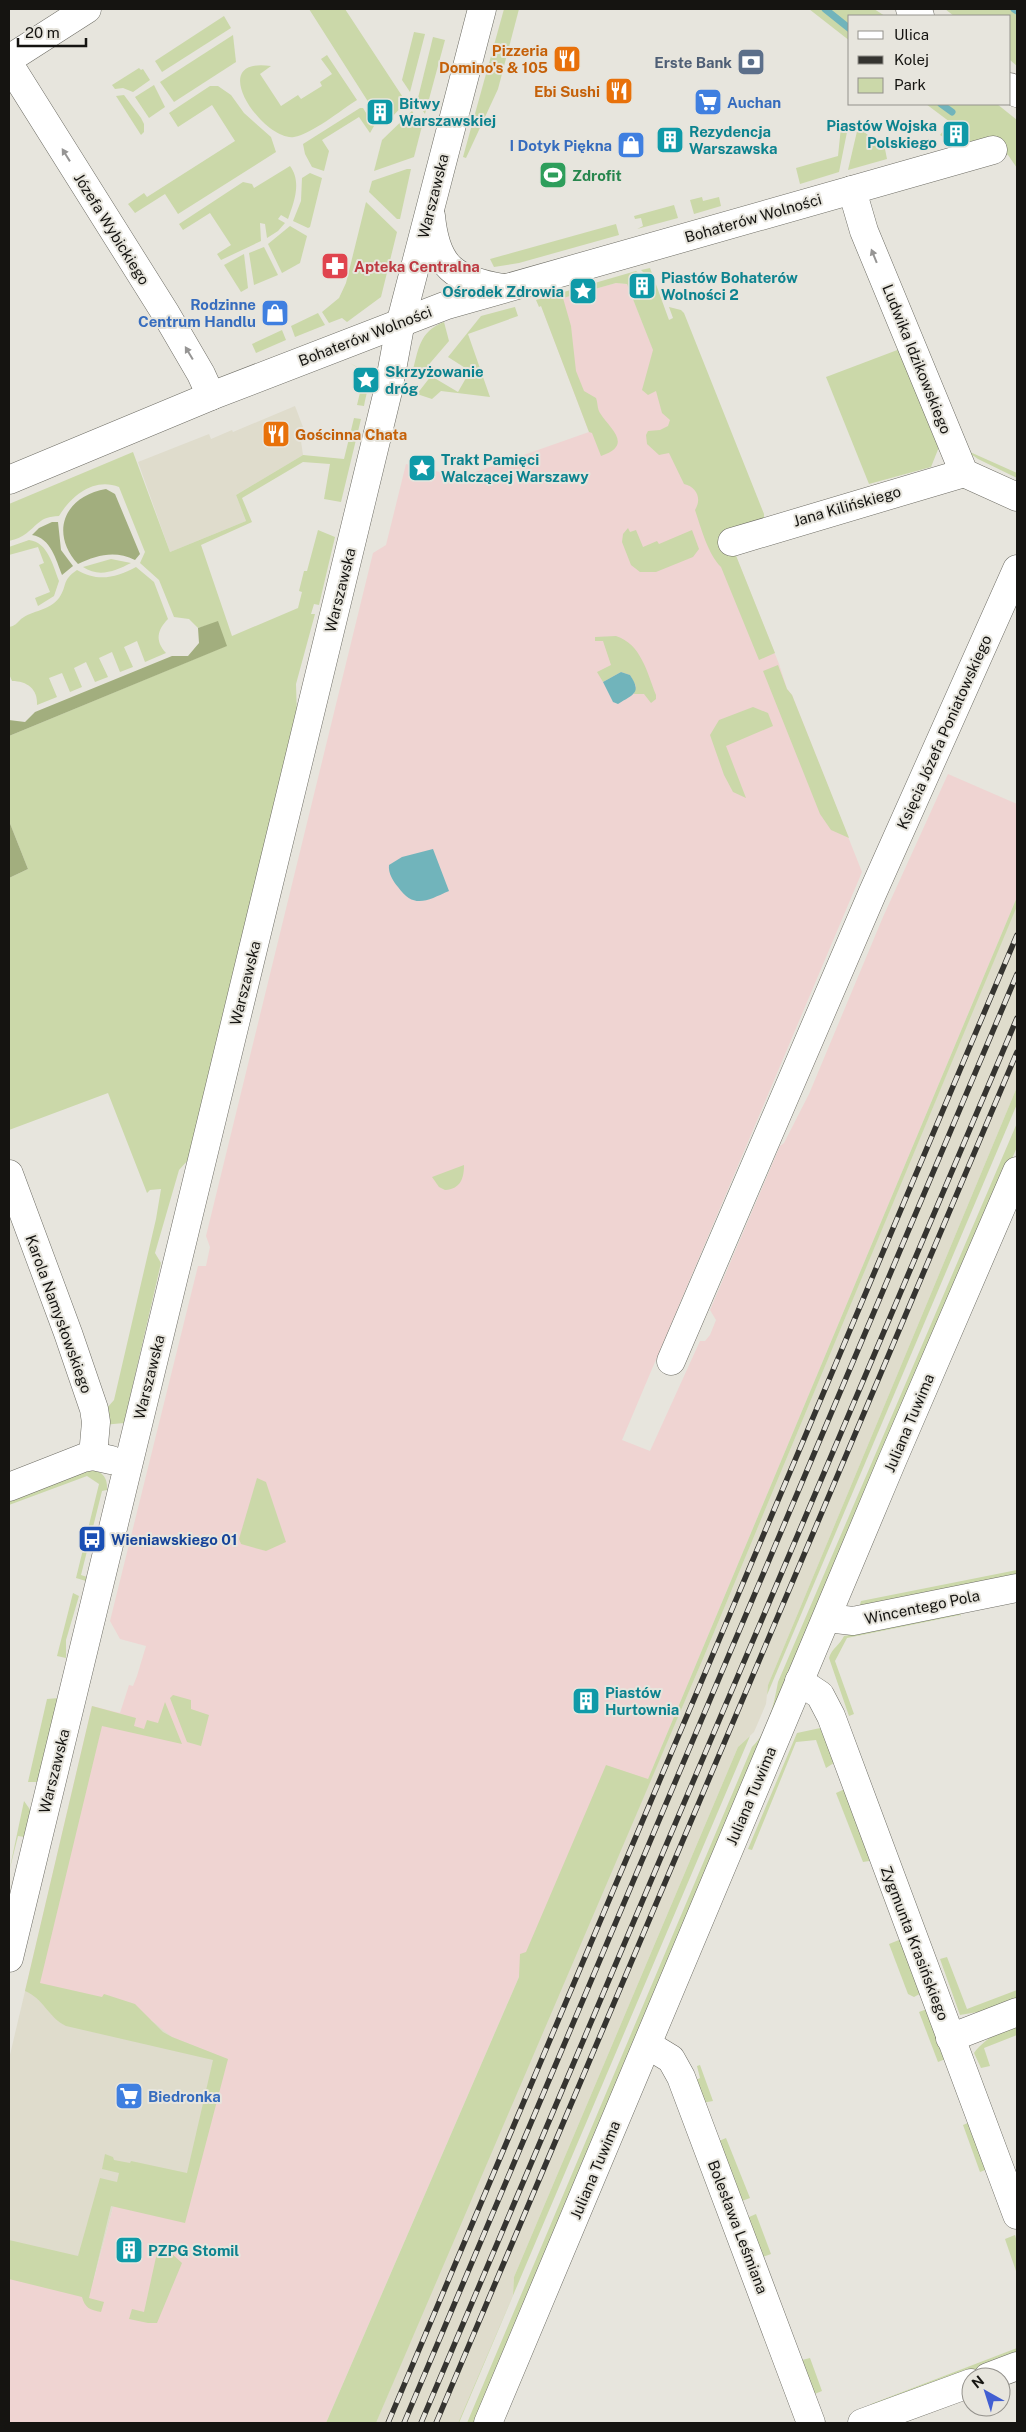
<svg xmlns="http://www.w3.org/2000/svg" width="1026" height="2432" viewBox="0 0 1026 2432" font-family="'Public Sans',sans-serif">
<rect width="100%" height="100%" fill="#e7e5dd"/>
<g fill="#dfdccc">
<path d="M295,406L303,427L296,430L301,441L303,455L236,495L246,521L170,552L138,462L209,434L211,439L232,430L233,432Z"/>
<path d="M1017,905V1087L768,1685L766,1704L754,1732L738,1747L514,2277L513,2295L458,2423H376L454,2236L705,1654Z"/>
<path d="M26,1987L141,2016L228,2059L187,2210L115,2200L93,2282L9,2262V2059Z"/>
</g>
<path fill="#efd4d2" d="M616,283L627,284L779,664L787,689L792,695L862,872L622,1440L650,1451L700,1341H705L710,1335L716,1320L710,1310L780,1146L784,1143L809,1094L883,917L948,774L1017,804V897L648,1779L519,1977L326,2423H9V2262L93,2282L115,2200L187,2210L227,2059L172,2037L151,2020L26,1987L92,1706L120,1713L129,1685L133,1686L137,1676L146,1646L120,1639L110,1621L198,1266H206L210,1247L206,1236L373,553L386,545L406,464L461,477L589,432L542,308L544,303Z"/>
<g fill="#cbd8a9">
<path d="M309,9H345L406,102L392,117H388L381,106L374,111Z"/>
<path d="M504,9H519L498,89L466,158L463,157Z"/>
<path d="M809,9H874L885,16H850V41Z"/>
<path d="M945,9H1017V66L1010,60V16H954Z"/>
<path d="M224,16L231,28L162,72L155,61Z"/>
<path d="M414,32L425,34L410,92L402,80Z"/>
<path d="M233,35L236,62L174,102L160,82Z"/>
<path d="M433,37L445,40L425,114L419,105L418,98Z"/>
<path d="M327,55L357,100C341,110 312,134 294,137C264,142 203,56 271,66L260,74L281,106L298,95L301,99L322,86L320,82L332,74L321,59Z"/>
<path d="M139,68L141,70L143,69L150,80L133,92L123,88L115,89L112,85Z"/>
<path d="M154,85L165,107L149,118L135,97Z"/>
<path d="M210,86H218L231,95L244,113L271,137L276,152L178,214L165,194L135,213L128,204L144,193L147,197L235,141L212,105L178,127L169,113Z"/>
<path d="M124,95L141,118L144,124V132L141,135L116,96Z"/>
<path d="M926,104H997L1017,120V168L1008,155L988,141L960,146L968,137L951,123L944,132L958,144L957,145L940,135L950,122Z"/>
<path d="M360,108H363L374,126L370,133L359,117L322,140L329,151L324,171L312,167L305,154L303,144Z"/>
<path d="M412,111L422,126L414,157L374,171L382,140Z"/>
<path d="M844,124L848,127L839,172L800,184L796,168L838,156L841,127Z"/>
<path d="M858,127L885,149L887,159L848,170Z"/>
<path d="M290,166C302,182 294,202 288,219L281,215L278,219L285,223L278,231L267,238L265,224L260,223L261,241L221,260L217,254L231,245L210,213L183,230L179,224L243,182L252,184L254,188Z"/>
<path d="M407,169H411L400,219H397L369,192L372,181Z"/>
<path d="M310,173L322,178L310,227L308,228L293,221L301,201L302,178Z"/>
<path d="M702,197L703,201L719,197L721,206L694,214L690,200Z"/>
<path d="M366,202L397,232L381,297L347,322L342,318L329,323L322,312L339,298L346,283Z"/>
<path d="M674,205L678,218L637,229L643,226L641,218L635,219L634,216Z"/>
<path d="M616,224L619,235L519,263L494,267L490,259Z"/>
<path d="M290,226L307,236L300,263L282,273L268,244Z"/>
<path d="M264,247L278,275L254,285L249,253Z"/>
<path d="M244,254L248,288L241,292L224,265Z"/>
<path d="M650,268L669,320L673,318L669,307L681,310L684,313L764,514V518L727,533L775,653L759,660L721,567C708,554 701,528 695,510C702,499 697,487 684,484L669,453L659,455L647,444L646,435L648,431L660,430L668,426L670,420L662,413L656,391L648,395L642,390L653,350L627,284L616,283L563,298L571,326L576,371L584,391L596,398C598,403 597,408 600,413C610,429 634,445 601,456L592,433L589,432L541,306L539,307L536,300L636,271L646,278L631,284L635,294L653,287L648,277L641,270Z"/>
<path d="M515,307L518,316L468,334L490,397L441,391L432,399L417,394L431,376L458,392L470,371L448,357L481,316Z"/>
<path d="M318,313L325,325L295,337L291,326Z"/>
<path d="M444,322L449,341L419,376L412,374C418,351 419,331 444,322Z"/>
<path d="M282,330L286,340L256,353L252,344Z"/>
<path d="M900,349L939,447L931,467L869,484L826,377Z"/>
<path d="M350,363C374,375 369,382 364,406L357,405L365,372Z"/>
<path d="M354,418L361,419L341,502L324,499L330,464L303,462L242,498L252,522L201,545L232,636L298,608L302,592L299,591L304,571H307L318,530L335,537L319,605L314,604L311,614H315L296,684L297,717L189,1159L179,1170L155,1253L161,1263L124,1423L103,1425L106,1409L114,1400L156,1219L161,1189L150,1190L147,1193L108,1093L9,1130V878L28,869L9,821V736L226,646L218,622L198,628L189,619L174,617L159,580L140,563L145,552L119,487C94,477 71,496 59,516C38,517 39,525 24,535C20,538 13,540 9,541V504L133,452L170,552L246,521L236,495L303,455L344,459Z"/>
<path d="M954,418L970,452L1017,473V478L978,459L968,452Z"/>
<path d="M628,528L630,532L636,530L643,547L657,541L659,544L692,530L699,549L693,557L656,572H640L631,565L622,542L623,534Z"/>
<path d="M29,540C48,542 53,566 59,581L54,596L38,606L35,598L50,592L39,565L44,563L38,547L9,555V547Z"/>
<path d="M111,559L131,563C115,571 99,578 83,567Z"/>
<path d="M136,567L154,582L168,619C157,630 155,641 166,653L145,662L137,641L124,647L133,667L120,672L112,652L99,658L108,677L95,682L86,662L74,668L82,687L70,692L62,673L49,678L57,697L37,705C38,689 27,681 12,681L9,674V627C15,626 17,623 21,619C33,610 49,611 59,598C68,585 61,581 77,570C97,582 116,578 136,567Z"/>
<path d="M616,636C641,644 647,672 656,695V699L651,703L644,694H634L636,686L630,675L621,672L603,682L597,672L611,665L603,641H595V637Z"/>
<path d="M778,665L787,689L792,695L849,838L831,830L820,814L763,671Z"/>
<path d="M753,707L768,713L773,726L726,746L746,798L733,792L724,775L710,735L719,720Z"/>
<path d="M1017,897V906L705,1654L376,2423H326L519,1977L520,1954L526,1952L606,1765L648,1779Z"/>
<path d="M1017,1087V1104L767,1695L768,1685Z"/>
<path d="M1017,1123V1147L832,1579L478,2423H467L752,1747C769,1731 774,1703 778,1682Z"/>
<path d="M464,1165C464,1179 460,1189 445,1190L439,1187L432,1177Z"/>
<path d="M85,1468C100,1471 108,1474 107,1490L102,1491L81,1575L87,1577L86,1581L76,1578L99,1484L87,1476L9,1505V1498Z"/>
<path d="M257,1478L266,1482L286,1542L266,1551L241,1544L239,1539Z"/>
<path d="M1017,1570V1579L859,1608L861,1601Z"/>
<path d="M73,1593L79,1596L66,1640V1658L57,1656Z"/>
<path d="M960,1612L961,1617L960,1615L847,1638L835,1661L854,1714L849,1716L829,1658C832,1648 840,1645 844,1636Z"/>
<path d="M173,1695L191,1700V1709L209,1715L201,1746L187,1742L170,1698Z"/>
<path d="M59,1698L38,1782H28L47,1699Z"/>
<path d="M165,1702L182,1744L102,1726L40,1983L102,1997L104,1994L135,2004L163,2032L172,2037L228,2059L185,2223L111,2206L89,2298L104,2302L101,2312C90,2310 85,2308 82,2297L9,2279V2240L78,2256L100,2178L117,2182L119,2173L102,2169L105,2154L113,2157L114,2160L130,2163L131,2161L187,2173L213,2060L66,2026C49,2018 43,1998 25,1991L92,1706L136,1718L134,1726L144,1729L147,1720L158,1723Z"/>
<path d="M825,1727L837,1761L826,1768L816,1740L796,1742L752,1850L748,1849L797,1733Z"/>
<path d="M750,1736L459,2423H458L513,2295L514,2277L738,1747Z"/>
<path d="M847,1788L872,1855L869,1861L863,1862L836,1793Z"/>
<path d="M24,1801L31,1811L25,1837L18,1836L9,1872Z"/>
<path d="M899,1940L904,1941L923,1992L914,1997L908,1994L889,1944Z"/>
<path d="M947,1957L967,2009L1017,1990V2001L995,2009L960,2015L940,1959Z"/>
<path d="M927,2009L948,2058L938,2062L919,2012Z"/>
<path d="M1017,2023V2035L984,2048L990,2066L981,2068L974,2053C985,2038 1001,2031 1017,2023Z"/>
<path d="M700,2065L713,2101L702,2103L694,2081L700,2078L697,2066Z"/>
<path d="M973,2121L988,2169L980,2172L963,2125Z"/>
<path d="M726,2138L750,2198L742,2201L719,2141Z"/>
<path d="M756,2214L771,2254L760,2258L746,2221L749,2217Z"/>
<path d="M1015,2235L1017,2242V2274L1005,2239Z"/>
<path d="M158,2248L171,2253L182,2263L157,2323H148L129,2319L132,2309L144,2312Z"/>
<path d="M1017,2348V2355L870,2409L871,2404Z"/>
<path d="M810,2358L822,2391L812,2395L802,2360Z"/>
</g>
<g fill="#a2ae7e">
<path d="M106,489L115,494L140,554L135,560C115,550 97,555 78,564C49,532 65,496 106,489Z"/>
<path d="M52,522H58L61,550L73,566L62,575C56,560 51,538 32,535L39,528Z"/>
<path d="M218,621L227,646L9,736V720L25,722L35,712L172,656H188L199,643L198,628Z"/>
<path d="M9,821L28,869L9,878Z"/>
</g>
<g fill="#71b4bb">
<path d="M621,672L630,675C642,693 634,694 618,704L613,702L603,682Z"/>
<path d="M433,849L449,891C428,900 414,910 398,887C393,881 388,873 389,865L402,857Z"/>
</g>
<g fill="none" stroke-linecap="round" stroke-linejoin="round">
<g stroke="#71b4bb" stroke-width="7">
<path d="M825,9L850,29"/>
<path d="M1014,9L1017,11"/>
<path d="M941,104L952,112"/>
</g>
<defs>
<g id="minor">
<path d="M910,9L920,16"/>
<path d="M9,59L87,9"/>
<path d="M9,64L166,314L201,374L211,396"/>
<path d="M1010,87L1017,93"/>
<path d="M852,190L864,231L964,473L1017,497"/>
<path d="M431,216C436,267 454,280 503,288"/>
<path d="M9,480L211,396L447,305L993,150"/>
<path d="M732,542L964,473"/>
<path d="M9,1174L68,1333L94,1409L96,1422L93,1456"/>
<path d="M671,1361L872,894L1017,569"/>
<path d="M9,1487L83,1458L93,1456L111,1460"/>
<path d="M827,1618L853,1621L1017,1588"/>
<path d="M799,1681L820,1695L831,1716L1017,2215"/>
<path d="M9,1958L388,391L401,321L482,9"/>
<path d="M950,2038L1017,2012"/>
<path d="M648,2045L671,2059L681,2077L811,2423"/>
<path d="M988,2377L1017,2366"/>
<path d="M488,2423L892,1461L1017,1171"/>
<path d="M862,2423L971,2383"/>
</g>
</defs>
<use href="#minor" stroke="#6d6c64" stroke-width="29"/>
<use href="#minor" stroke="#fff" stroke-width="28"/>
<defs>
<g id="rail">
<path d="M388,2423L1017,935"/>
<path d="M404,2423L1017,974"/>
<path d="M421,2423L1017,1018"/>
<path d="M436,2423L1017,1052"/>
</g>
</defs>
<use href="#rail" stroke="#353430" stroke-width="5.5"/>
<use href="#rail" stroke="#e7e5dd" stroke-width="4" stroke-dasharray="11" stroke-linecap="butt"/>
</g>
<defs><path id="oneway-solid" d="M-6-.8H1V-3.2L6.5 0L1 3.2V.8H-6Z" transform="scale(1.25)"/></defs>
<g fill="#969594">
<use href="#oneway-solid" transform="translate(66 155) rotate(-122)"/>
<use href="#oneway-solid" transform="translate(874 256) rotate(-112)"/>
<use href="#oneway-solid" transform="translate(189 353) rotate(-121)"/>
</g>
<defs>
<symbol id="restaurant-square" viewBox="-11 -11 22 22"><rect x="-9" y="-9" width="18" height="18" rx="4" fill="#e8710a" stroke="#e7e5dd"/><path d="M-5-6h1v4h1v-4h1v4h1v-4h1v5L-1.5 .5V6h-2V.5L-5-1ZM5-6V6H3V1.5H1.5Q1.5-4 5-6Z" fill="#fff"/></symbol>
<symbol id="bank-square" viewBox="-11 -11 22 22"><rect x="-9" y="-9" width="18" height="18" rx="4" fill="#5c6f8a" stroke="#e7e5dd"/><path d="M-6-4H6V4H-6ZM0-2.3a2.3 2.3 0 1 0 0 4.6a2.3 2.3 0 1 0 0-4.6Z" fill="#fff"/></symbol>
<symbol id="supermarket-square" viewBox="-11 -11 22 22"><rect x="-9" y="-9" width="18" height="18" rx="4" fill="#3f7fe0" stroke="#e7e5dd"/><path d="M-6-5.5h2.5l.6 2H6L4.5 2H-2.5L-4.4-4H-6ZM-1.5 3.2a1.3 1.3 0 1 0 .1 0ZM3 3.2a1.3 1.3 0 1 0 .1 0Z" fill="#fff"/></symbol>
<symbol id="building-square" viewBox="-11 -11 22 22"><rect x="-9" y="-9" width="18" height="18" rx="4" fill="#0f9aa8" stroke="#e7e5dd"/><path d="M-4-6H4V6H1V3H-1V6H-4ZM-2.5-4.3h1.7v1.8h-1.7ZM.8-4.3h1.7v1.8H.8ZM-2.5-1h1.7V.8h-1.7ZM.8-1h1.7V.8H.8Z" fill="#fff"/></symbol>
<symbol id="shop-square" viewBox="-11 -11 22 22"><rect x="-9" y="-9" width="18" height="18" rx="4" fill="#3f7fe0" stroke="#e7e5dd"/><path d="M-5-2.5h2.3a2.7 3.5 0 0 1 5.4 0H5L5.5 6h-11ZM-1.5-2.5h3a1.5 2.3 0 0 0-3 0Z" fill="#fff"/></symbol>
<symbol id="stadium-square" viewBox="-11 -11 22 22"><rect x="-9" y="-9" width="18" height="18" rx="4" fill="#2e9e5b" stroke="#e7e5dd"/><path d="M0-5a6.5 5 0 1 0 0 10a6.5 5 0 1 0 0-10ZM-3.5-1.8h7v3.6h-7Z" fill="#fff"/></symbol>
<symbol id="pharmacy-square" viewBox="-11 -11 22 22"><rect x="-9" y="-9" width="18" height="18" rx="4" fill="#e0444e" stroke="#e7e5dd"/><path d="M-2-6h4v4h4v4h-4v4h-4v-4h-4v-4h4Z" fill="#fff"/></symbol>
<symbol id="sight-square" viewBox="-11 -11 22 22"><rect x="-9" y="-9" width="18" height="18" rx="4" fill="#0f9aa8" stroke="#e7e5dd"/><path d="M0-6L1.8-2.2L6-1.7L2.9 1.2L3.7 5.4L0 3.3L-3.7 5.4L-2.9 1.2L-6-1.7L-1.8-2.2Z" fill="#fff"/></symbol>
<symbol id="bus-square" viewBox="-11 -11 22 22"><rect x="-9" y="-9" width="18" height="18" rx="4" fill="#1a4fb4" stroke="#e7e5dd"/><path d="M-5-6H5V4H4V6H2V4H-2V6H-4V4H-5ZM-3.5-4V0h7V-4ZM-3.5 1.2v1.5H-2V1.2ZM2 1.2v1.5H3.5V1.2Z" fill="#fff"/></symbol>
</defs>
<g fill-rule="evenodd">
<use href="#restaurant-square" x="551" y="43" width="32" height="32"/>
<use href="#bank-square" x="735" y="46" width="32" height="32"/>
<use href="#restaurant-square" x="603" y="75" width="32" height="32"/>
<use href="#supermarket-square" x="692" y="86" width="32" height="32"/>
<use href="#building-square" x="364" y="96" width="32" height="32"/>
<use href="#building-square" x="940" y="118" width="32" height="32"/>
<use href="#building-square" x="654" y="124" width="32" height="32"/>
<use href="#shop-square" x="615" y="129" width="32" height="32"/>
<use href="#stadium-square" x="537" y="159" width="32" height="32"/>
<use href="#pharmacy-square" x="319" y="250" width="32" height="32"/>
<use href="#building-square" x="626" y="270" width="32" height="32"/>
<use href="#sight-square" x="567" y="275" width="32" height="32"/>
<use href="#shop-square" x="259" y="297" width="32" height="32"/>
<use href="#sight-square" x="350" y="364" width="32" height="32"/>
<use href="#restaurant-square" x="260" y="418" width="32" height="32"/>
<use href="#sight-square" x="406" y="452" width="32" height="32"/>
<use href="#bus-square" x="76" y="1523" width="32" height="32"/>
<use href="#building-square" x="570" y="1685" width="32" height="32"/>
<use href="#supermarket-square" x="113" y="2080" width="32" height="32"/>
<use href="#building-square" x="113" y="2234" width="32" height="32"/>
</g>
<g text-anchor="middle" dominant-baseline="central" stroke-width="4" stroke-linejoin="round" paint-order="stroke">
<g font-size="15" font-weight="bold" fill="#c56008" stroke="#e7e5dd" text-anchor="end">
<text x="548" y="50">Pizzeria<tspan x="548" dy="17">Domino's &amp; 105</tspan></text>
<text x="600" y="91">Ebi Sushi</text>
<text x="295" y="434" text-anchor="start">Gościnna Chata</text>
</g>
<g font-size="15" font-weight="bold" fill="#4e5e75" stroke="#e7e5dd" text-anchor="end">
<text x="732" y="62">Erste Bank</text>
</g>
<g font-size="15" font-weight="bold" fill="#366cbe" stroke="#e7e5dd" text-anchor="start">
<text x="727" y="102">Auchan</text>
<text x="612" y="145" text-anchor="end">I Dotyk Piękna</text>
<text x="256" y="304" text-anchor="end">Rodzinne<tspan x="256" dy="17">Centrum Handlu</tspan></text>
<text x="148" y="2096">Biedronka</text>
</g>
<g font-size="15" font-weight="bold" fill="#0d838f" stroke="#e7e5dd" text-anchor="start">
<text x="399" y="103">Bitwy<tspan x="399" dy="17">Warszawskiej</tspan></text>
<text x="937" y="125" text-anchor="end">Piastów Wojska<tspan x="937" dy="17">Polskiego</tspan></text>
<text x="689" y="131">Rezydencja<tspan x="689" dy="17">Warszawska</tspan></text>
<text x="661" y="277">Piastów Bohaterów<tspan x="661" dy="17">Wolności 2</tspan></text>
<text x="564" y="291" text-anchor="end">Ośrodek Zdrowia</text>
<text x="385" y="371">Skrzyżowanie<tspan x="385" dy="17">dróg</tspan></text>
<text x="441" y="459">Trakt Pamięci<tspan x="441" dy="17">Walczącej Warszawy</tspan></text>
<text x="605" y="1692">Piastów<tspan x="605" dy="17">Hurtownia</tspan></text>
<text x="148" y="2250">PZPG Stomil</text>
</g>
<g font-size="15" font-weight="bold" fill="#27864d" stroke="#e7e5dd" text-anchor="start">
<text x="572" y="175">Zdrofit</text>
</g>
<g font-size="15" fill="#151411" stroke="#e7e5dd">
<text transform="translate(433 196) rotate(-76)">Warszawska</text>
<text transform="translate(753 218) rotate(-16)">Bohaterów Wolności</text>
<text transform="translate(112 229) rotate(58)">Józefa Wybickiego</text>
<text transform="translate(365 336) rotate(-21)">Bohaterów Wolności</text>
<text transform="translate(917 359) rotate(68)">Ludwika Idzikowskiego</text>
<text transform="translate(847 506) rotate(-16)">Jana Kilińskiego</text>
<text transform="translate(340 590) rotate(-76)">Warszawska</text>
<text transform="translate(944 732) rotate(-66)">Księcia Józefa Poniatowskiego</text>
<text transform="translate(245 983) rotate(-76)">Warszawska</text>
<text transform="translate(59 1314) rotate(70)">Karola Namysłowskiego</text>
<text transform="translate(149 1377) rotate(-76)">Warszawska</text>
<text transform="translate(909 1423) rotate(-67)">Juliana Tuwima</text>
<text transform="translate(922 1607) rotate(-12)">Wincentego Pola</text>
<text transform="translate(54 1771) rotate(-76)">Warszawska</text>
<text transform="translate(751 1796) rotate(-67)">Juliana Tuwima</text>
<text transform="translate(915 1943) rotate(69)">Zygmunta Krasińskiego</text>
<text transform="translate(595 2170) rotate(-67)">Juliana Tuwima</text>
<text transform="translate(738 2227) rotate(69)">Bolesława Leśmiana</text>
</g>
<g font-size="15" font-weight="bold" fill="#be3a42" stroke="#e7e5dd" text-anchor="start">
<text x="354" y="266">Apteka Centralna</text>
</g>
<g font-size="15" font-weight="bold" fill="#164399" stroke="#e7e5dd" text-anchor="start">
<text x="111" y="1539">Wieniawskiego 01</text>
</g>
</g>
<rect width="1026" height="2432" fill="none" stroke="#151411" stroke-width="20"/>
<rect x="848" y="15" width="162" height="90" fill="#e7e5dd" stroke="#93918b"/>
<rect x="858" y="31" width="25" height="8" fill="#ffffff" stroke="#93918b"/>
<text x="894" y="40" font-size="15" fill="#151411">Ulica</text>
<rect x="858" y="56" width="25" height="8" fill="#353430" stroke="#93918b"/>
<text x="894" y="65" font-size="15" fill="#151411">Kolej</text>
<rect x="858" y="78" width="25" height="15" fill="#cbd8a9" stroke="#93918b"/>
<text x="894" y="90" font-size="15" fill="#151411">Park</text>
<g transform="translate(986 2392) rotate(321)"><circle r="24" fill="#e7e5dd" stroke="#93918b"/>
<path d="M0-4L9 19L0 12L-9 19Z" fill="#425fd2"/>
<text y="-8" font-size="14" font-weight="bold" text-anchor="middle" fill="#151411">N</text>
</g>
<path d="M18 38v8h68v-8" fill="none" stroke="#151411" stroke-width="2.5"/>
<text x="25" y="38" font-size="15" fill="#151411" stroke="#e7e5dd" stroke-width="4" paint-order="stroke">20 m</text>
</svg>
